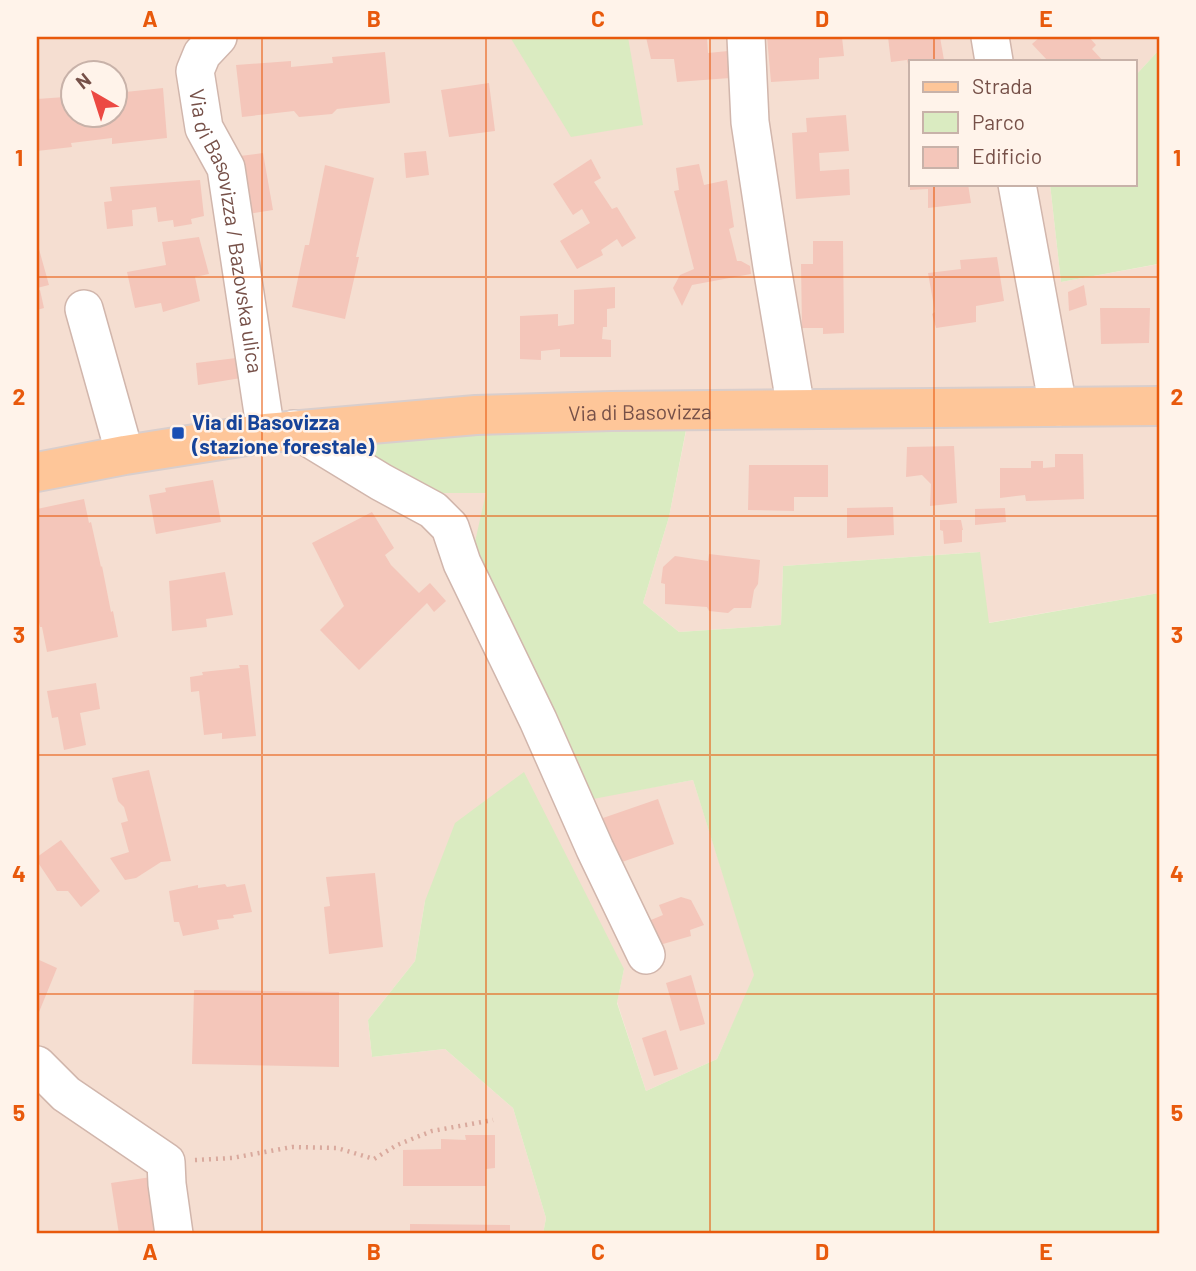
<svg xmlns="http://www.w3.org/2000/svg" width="1196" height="1271" viewBox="0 0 1196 1271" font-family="Barlow,sans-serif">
<rect width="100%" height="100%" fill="#fdeee3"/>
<path fill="#f5ded1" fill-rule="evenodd" d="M37,37H1159V50L1135,76V61H911V184H1050L1061,282L1159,264V593L988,623L979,552L783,566L781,625L679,632L643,603L669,517L686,431L433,493H487L593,798L693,780L755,975L717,1059L646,1091L617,1002L624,969L425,901L415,961L368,1020L372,1057L445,1049L513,1108L546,1218L543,1234H37ZM74,74H116V116H74Z"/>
<g fill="#daebc1">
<path d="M510,37H628L643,125L571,137Z"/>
<path d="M1159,50V274L1158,264L1061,282L1050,184H1135V76Z"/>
<path d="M686,430L669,517L643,603L679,632L781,625L783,566L980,552L989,623L1159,593V1234H543L546,1218L513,1108L445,1049L372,1057L368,1020L415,961L425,901L455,823L524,772L624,969L617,1003L646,1091L717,1059L754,975L693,780L593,799L472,555L486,493H433L344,442L438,436Z"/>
</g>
<g fill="#f4c6ba">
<path d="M646,37H707L708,53L728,51L730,78L677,82L674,59H651Z"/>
<path d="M767,37H842L844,56L819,58V79L771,82Z"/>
<path d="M888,37H940L944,60L911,61V64H908L907,60L891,62Z"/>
<path d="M1040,37H1089L1096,45L1092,49L1103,61H1048L1032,44Z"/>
<path d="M385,52L390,103L337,109L332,114L299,117L294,111L242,117L236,65L291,61V67L333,63L332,57Z"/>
<path d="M489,83L495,131L449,137L441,90Z"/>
<path d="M163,88L167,138L112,144V138L71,143L72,147L37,151V99L65,97L70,91H74V116H116V93Z"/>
<path d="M846,115L849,151L819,153L820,171L849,169L850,195L796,199L792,133L807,132L806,118Z"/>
<path d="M426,151L429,175L406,178L404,153Z"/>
<path d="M263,153L273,210L248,214L240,156Z"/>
<path d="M591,159L601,178L594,182L612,209L617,207L636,238L622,247L617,239L601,250L603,255L577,269L560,241L590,223L582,209L573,215L553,184Z"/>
<path d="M699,164L704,185L727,180L734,227L729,229L737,261H741L750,266L751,274L692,285L682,306L673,288L680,275L694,269L674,191L679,190L676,168Z"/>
<path d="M325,165L374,178L356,257H359L345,319L292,307L305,245H309Z"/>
<path d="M200,180L204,216L191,219L192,224L174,227L173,220L158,222L156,207L132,210L133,226L107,229L104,202L112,201L110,187Z"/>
<path d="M910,184H968L971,203L928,208V189L910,190Z"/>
<path d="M199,237L209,274L195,277L200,301L163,312L161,303L135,308L127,272L166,265L162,242Z"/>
<path d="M813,241H843L844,333L823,334V328H802L801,264H813Z"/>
<path d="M37,242L49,285L37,288Z"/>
<path d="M997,257L1004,301L976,306V322L936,328L932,314L935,312L928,273L961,269L960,260Z"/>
<path d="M1084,285L1087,305L1069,311L1068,292Z"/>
<path d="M615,287V308L607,309V327H603L602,339L611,340V357H560V349L541,351V360L520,359V316L558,314V326L574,324V290Z"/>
<path d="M40,290L44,308L37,310V291Z"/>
<path d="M1100,308H1150L1149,343L1101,344Z"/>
<path d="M244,357L241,378L198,385L196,363Z"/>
<path d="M954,446L957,503L930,506L931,484L922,475L906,477L907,447Z"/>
<path d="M1055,454H1083L1084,499L1026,501L1025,495L1000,498V468H1031V461H1043V468L1055,467Z"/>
<path d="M749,465H828V497H794V511L748,510Z"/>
<path d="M213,480L221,522L156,534L149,495L166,492L165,488Z"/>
<path d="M84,499L89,523L91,522L101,567L102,566L111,612L113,611L118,637L47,652L42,627H40L37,612V509Z"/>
<path d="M893,507L894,535L847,538V508Z"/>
<path d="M1005,508L1006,522L975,525V509Z"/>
<path d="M372,512L394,548L385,555L391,565L419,593L430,583L446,601L434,612L427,603L359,670L320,630L344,606L312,543Z"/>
<path d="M940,520H961L963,530H962V542L944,544L943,531L940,530Z"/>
<path d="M709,554L760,560L758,584L754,590L751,608H734L728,613L709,611L707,607L665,604V584L661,583L663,567L675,556L708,561Z"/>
<path d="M225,572L233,615L206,619L207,627L172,631L169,581Z"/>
<path d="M239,665H248L256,736L222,739V733L204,735L199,691L191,692L190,677L203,675L202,672L240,668Z"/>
<path d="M96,683L100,709L80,713L86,745L64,750L58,717L52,718L47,691Z"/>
<path d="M149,770L171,861L161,862L136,878L125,880L110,858L129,852L121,823L128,821L124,807L118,801L112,778Z"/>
<path d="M658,799L674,844L619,863L603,818Z"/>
<path d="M61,840L100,891L81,907L68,891H57L37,861V857Z"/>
<path d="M375,873L383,947L329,954L324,907L330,906L326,877Z"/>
<path d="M225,884L227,887L245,884L252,912L233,915L234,918L217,920L219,929L183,936L179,922H174L169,891L198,885V888Z"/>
<path d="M681,897L691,900L704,925L690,930L691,936L656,946L646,922L663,915L659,905Z"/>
<path d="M37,959L57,968L37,1017Z"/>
<path d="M691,975L705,1024L680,1031L666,983Z"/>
<path d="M194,990L339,992V1067L192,1064Z"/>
<path d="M666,1030L678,1069L654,1076L642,1038Z"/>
<path d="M465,1135H495V1168L486,1169V1186H403V1150L441,1149V1139L466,1140Z"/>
<path d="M158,1176L168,1234H119L111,1183Z"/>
<path d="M410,1224L510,1225V1234H410Z"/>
</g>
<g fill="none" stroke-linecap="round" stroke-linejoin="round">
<defs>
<g id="minor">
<path id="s1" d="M218,37L202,54L195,71L204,128L226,168L266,433"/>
<path d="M746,37L750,122L772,267L796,409"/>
<path d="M990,37L994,61"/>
<path d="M1017,184L1058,407"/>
<path d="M84,309L125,455"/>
<path d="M294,429L381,482L433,510L450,527L462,563L538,720L595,849L646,955"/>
<path d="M37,1065L66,1094L166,1162L167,1184L174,1234"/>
</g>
<g id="major">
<path id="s2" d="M37,472L125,455L266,433L476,415L611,411L1159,406"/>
</g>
</defs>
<use href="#minor" stroke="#d1b6ac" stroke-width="40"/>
<use href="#major" stroke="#d9cecc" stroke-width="42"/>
<path stroke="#d9a99d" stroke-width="4.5" stroke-dasharray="2 5" stroke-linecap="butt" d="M195,1160L232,1158L292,1147L337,1148L374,1159L397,1145L432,1131L493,1120"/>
<use href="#minor" stroke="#fff" stroke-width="37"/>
<use href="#major" stroke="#fec699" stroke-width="38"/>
</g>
<path fill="none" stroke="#e8590c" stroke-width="2" stroke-opacity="0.55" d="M262,37V1234M486,37V1234M710,37V1234M934,37V61M934,184V1234M37,277H1159M37,516H1159M37,755H1159M37,994H1159"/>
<rect fill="#1a4fb4" stroke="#fff3ea" stroke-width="2.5" x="171" y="426" width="14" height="14" rx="3.5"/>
<g text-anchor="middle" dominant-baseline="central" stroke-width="5" stroke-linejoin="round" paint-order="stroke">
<g font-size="21" fill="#765048" stroke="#fff3ea">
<text stroke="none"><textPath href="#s1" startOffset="206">Via di Basovizza / Bazovska ulica</textPath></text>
<text stroke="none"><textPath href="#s2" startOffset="607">Via di Basovizza</textPath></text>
</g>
<g font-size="21" font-weight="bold" fill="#164399" stroke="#fff3ea" text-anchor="start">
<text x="192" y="421">Via di Basovizza<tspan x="192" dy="24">(stazione forestale)</tspan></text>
</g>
</g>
<rect width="1196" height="1271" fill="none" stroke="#fff3ea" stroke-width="77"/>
<rect x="909" y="60" width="228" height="126" fill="#fff3ea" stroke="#c8b2a9" stroke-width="2"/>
<rect x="923" y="82" width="35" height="10" fill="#fec699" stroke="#c8b2a9" stroke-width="2"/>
<text x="972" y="94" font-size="21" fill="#765048">Strada</text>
<rect x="923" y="112" width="35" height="21" fill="#daebc1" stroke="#c8b2a9" stroke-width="2"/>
<text x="972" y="130" font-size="21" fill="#765048">Parco</text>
<rect x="923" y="147" width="35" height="21" fill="#f4c6ba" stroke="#c8b2a9" stroke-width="2"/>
<text x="972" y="164" font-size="21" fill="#765048">Edificio</text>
<g transform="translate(94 94) rotate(321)"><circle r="33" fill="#fff3ea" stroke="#c8b2a9" stroke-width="2"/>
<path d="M0-5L12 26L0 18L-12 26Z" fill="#ec4943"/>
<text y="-10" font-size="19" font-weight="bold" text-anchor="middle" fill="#765048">N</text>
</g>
<rect x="38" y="38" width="1120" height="1194" fill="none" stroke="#e8590c" stroke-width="2.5"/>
<g font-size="23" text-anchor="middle" font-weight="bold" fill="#e8590c">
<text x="150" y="27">A</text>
<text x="374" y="27">B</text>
<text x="598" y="27">C</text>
<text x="822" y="27">D</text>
<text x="1046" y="27">E</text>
<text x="19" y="166">1</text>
<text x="1177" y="166">1</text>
<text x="19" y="405">2</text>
<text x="1177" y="405">2</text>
<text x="19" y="643">3</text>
<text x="1177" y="643">3</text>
<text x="19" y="882">4</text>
<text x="1177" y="882">4</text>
<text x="19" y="1121">5</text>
<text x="1177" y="1121">5</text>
<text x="150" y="1260">A</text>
<text x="374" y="1260">B</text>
<text x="598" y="1260">C</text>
<text x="822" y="1260">D</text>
<text x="1046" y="1260">E</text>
</g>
</svg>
